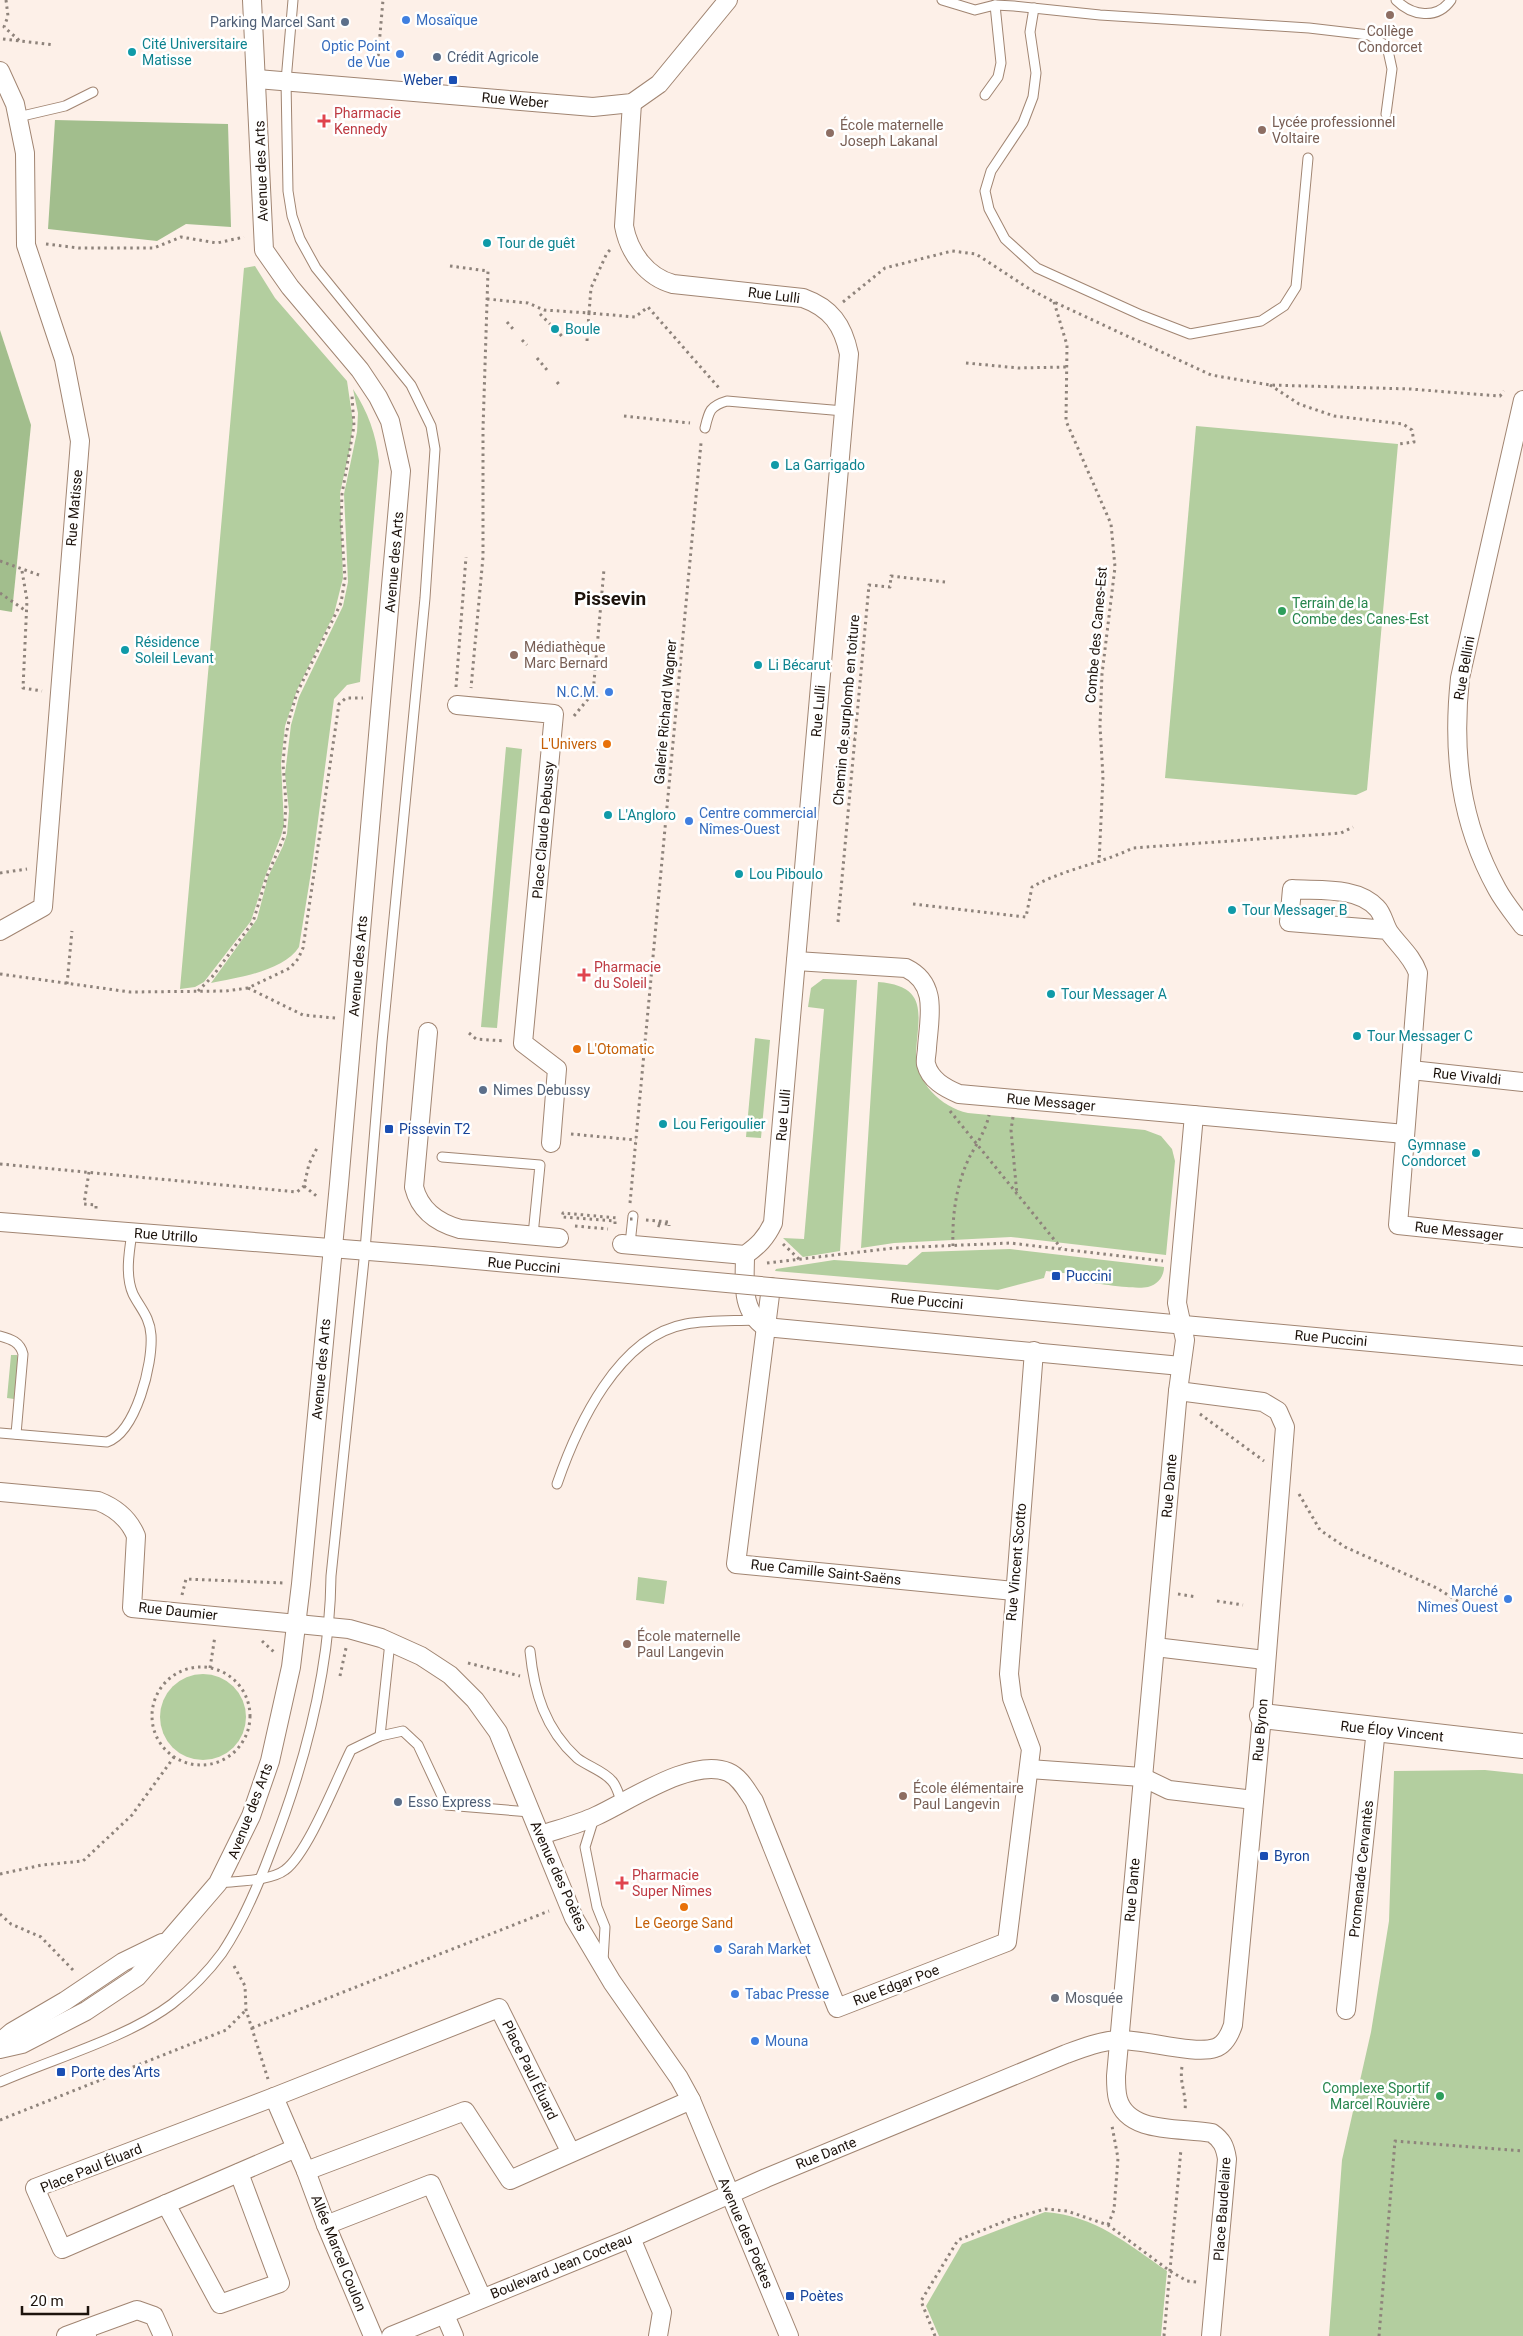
<svg xmlns="http://www.w3.org/2000/svg" width="1523" height="2336" viewBox="0 0 1523 2336" font-family="Roboto,sans-serif">
<rect width="100%" height="100%" fill="#fdf0e8"/>
<g fill="#b3ce9f">
<path d="M255,266L275,298L347,381L353,422L350,448L340,493L343,578L334,614L297,690L285,726L281,763L284,825L281,836L265,877L251,921L204,982L195,987L180,989L244,268Z"/>
<path d="M353,389C368,412 376,434 379,461L360,682L347,685L334,699L312,866L299,947C284,971 237,978 211,983L257,919L268,877L283,846L287,834L289,811L285,774L291,725L299,697L343,606L348,582L344,494L357,432L358,413Z"/>
<path d="M1196,426L1398,444L1367,790L1356,795L1165,778Z"/>
<path d="M506,747L522,749L497,1028L481,1027Z"/>
<path d="M823,979L857,980L840,1251L803,1257L783,1238L804,1239L824,1009L808,1007L811,988Z"/>
<path d="M878,982C930,986 918,1016 916,1053C916,1083 941,1107 968,1113L1145,1130L1161,1136L1172,1149L1175,1161L1166,1255L1011,1237L894,1243L861,1248Z"/>
<path d="M755,1038L770,1040L761,1138L746,1137Z"/>
<path d="M1010,1249L1164,1267C1164,1277 1157,1285 1148,1287C1132,1290 1090,1282 1072,1280V1274L1046,1271L1044,1278L998,1290L775,1271L776,1269L834,1260L907,1265L922,1252Z"/>
<path d="M11,1355H17L18,1359L14,1399L7,1398Z"/>
<path d="M638,1577L667,1581L664,1604L636,1600Z"/>
<circle cx="203" cy="1717" r="43"/>
<path d="M1485,1770L1523,1774V2336H1329L1342,2160L1371,2032L1389,1921L1394,1771Z"/>
<path d="M1045,2212C1096,2216 1126,2243 1167,2271L1161,2336H939L926,2306L962,2244Z"/>
</g>
<g fill="#a2be8d">
<path d="M55,120L228,124L231,227L186,224L157,241L48,229Z"/>
<path d="M0,330L31,425L12,612L0,610Z"/>
</g>
<g fill="none" stroke-linecap="round" stroke-linejoin="round">
<defs>
<g id="lane">
<path d="M942,0L975,10L995,5L1014,6L1100,15L1309,28L1369,35L1387,46L1392,69L1386,114"/>
<path d="M1396,0C1412,16 1437,20 1451,0"/>
<path d="M1034,8L1030,32L1036,73L1033,97L1023,123L991,171L985,191L989,209L1005,239L1037,268L1141,315L1190,334L1261,321L1284,306L1296,287L1308,158"/>
<path d="M985,95L998,77L1001,63L995,5"/>
<path d="M18,117L65,106L93,92"/>
<path d="M705,428C709,411 710,406 727,401L844,411"/>
<path d="M442,1157L540,1165L533,1235"/>
<path d="M630,1244L633,1216"/>
<path d="M0,1336C11,1339 20,1342 23,1354L16,1434"/>
<path d="M0,1433L107,1442C136,1432 153,1364 151,1335C150,1317 140,1308 133,1294C125,1276 129,1252 132,1233"/>
<path d="M557,1484C577,1426 618,1336 686,1324C708,1320 732,1321 754,1320"/>
<path d="M530,1651C534,1692 545,1729 577,1758C587,1766 604,1771 612,1781C617,1786 619,1796 622,1803"/>
<path d="M380,1736L390,1642"/>
<path d="M594,1818L585,1847L597,1907L605,1927L603,1961"/>
<path d="M218,1883C236,1881 271,1881 285,1870C308,1853 337,1778 351,1750L380,1736L403,1731L418,1745L446,1805L530,1812"/>
<path d="M0,2082C52,2059 127,2038 172,2004C190,1990 208,1972 222,1953C243,1922 258,1886 271,1851C305,1764 330,1671 331,1576L365,1250L382,1042L425,598L435,449L431,426L411,385L316,268L300,239L292,216L288,191L286,81L293,0"/>
</g>
<g id="street">
<path d="M0,71L15,104L25,153L26,245L64,359L80,441L43,907L0,931"/>
<path d="M257,79L593,107L632,103L659,84L728,0"/>
<path d="M1523,400L1460,678C1452,753 1460,822 1497,889C1504,902 1514,914 1523,926"/>
<path d="M457,705L554,714L523,1043L557,1069L551,1143"/>
<path d="M1388,930L1289,922L1292,889C1319,891 1357,886 1377,908C1383,914 1384,924 1389,932C1399,946 1412,956 1418,973L1398,1225L1523,1238"/>
<path d="M796,961L906,968C939,984 929,1018 927,1048C927,1053 925,1059 926,1064C930,1080 945,1088 959,1094L1405,1134"/>
<path d="M428,1032L414,1187C420,1211 438,1223 460,1229L559,1238"/>
<path d="M1411,1070L1523,1082"/>
<path d="M1194,1115L1177,1303L1185,1340L1178,1391L1116,2076C1116,2083 1116,2092 1118,2099C1128,2135 1183,2127 1212,2133C1222,2140 1225,2146 1227,2159L1211,2336"/>
<path d="M0,1222L432,1256"/>
<path d="M622,1244L745,1255C758,1246 766,1238 773,1223L849,354C843,325 831,308 803,298L673,284C647,277 629,253 624,226L632,103"/>
<path d="M745,1255C745,1282 740,1310 765,1327L1181,1366"/>
<path d="M771,1287L736,1564L1014,1591"/>
<path d="M924,1301L1523,1356"/>
<path d="M0,1492L98,1501C116,1508 129,1519 136,1536L132,1608L349,1629L381,1638L421,1656L450,1675L475,1700L498,1732L574,1918L612,1982L679,2078L691,2100L789,2336"/>
<path d="M1155,1647L1265,1660"/>
<path d="M1029,1769L1142,1777L1169,1790L1254,1800"/>
<path d="M541,1835C559,1829 579,1824 596,1816C629,1801 692,1757 728,1772C740,1777 747,1791 754,1801L837,2008L1007,1942L1031,1749L1012,1698L1009,1674L1034,1351"/>
<path d="M1346,2010L1376,1729"/>
<path d="M0,2042L12,2032L65,2001L123,1962L162,1943"/>
<path d="M0,2049L22,2044L86,2011L137,1977L218,1883L251,1816L270,1761L291,1667L301,1584L339,1184L401,471L390,421L378,397L360,370L290,287L264,250L252,0"/>
<path d="M274,2097L296,2148"/>
<path d="M571,2153L510,2180L465,2111L306,2171L296,2148L62,2249L35,2188L274,2097L499,2008L571,2153L691,2100"/>
<path d="M306,2171L326,2225L373,2336"/>
<path d="M166,2204L220,2304L280,2283L239,2173"/>
<path d="M326,2225L431,2184L482,2298"/>
<path d="M631,2238L662,2312L658,2336"/>
<path d="M445,2315L454,2336"/>
<path d="M66,2336L85,2329"/>
<path d="M87,2336L85,2329L137,2310L154,2316L163,2336"/>
<path d="M391,2336L631,2238L766,2178L1066,2054C1082,2048 1100,2041 1118,2040C1143,2039 1194,2055 1215,2048C1225,2045 1230,2034 1233,2025L1262,1716L1285,1427L1278,1411L1263,1402L1178,1391"/>
</g>
<path id="secondary" d="M1262,1716L1523,1746"/>
</defs>
<use href="#lane" stroke="#a18572" stroke-width="11"/>
<use href="#street" stroke="#a18572" stroke-width="20"/>
<use href="#secondary" stroke="#a18572" stroke-width="26"/>
<g stroke="#8e837b" stroke-width="3" stroke-dasharray="2.5 4" stroke-linecap="butt">
<path d="M6,0L8,16L4,27L20,41"/>
<path d="M3,39L54,45"/>
<path d="M377,69L383,0"/>
<path d="M46,244L79,248H154L181,237L217,243L244,237"/>
<path d="M450,266L488,271L483,429V557L471,688"/>
<path d="M487,299L528,303L544,310L589,313L591,288L607,253L611,249"/>
<path d="M843,302L885,268L952,251L976,254L1028,288L1054,302L1211,375L1270,385L1410,389L1500,396L1504,391"/>
<path d="M1054,302L1067,345L1066,421L1111,524L1115,567L1102,674L1100,726L1103,777L1099,863"/>
<path d="M540,314L550,324"/>
<path d="M507,322L513,329"/>
<path d="M560,334L564,339"/>
<path d="M522,340L527,345"/>
<path d="M587,341L589,313L635,317L648,307L719,388"/>
<path d="M537,358L547,370"/>
<path d="M966,363L1018,368L1067,367"/>
<path d="M557,382L561,387"/>
<path d="M1270,385L1299,404L1334,416L1403,424L1412,430L1414,442L1398,444"/>
<path d="M624,416L690,423"/>
<path d="M0,561L39,575"/>
<path d="M22,571L27,600L23,688L42,691"/>
<path d="M0,593L26,611"/>
<path d="M456,687L466,557"/>
<path d="M574,716L593,693L604,569"/>
<path d="M850,734L847,735V738L855,739"/>
<path d="M0,873L27,869"/>
<path d="M913,904L1026,917L1032,887C1064,869 1100,864 1133,848L1341,833L1353,827"/>
<path d="M838,922L869,585L890,587L891,576L945,582"/>
<path d="M0,974L130,992L226,991L248,988L290,968L298,959L303,948L339,704L346,698H363"/>
<path d="M67,984L72,931"/>
<path d="M248,988L303,1015L335,1018"/>
<path d="M198,991L212,977L253,922L267,876L284,837L286,803L283,764L285,740L290,716L297,693L341,603L345,578L341,521L342,494L354,426L352,396"/>
<path d="M469,1033L476,1039L505,1041"/>
<path d="M950,1111L1061,1248"/>
<path d="M1013,1117L1011,1130L1017,1195"/>
<path d="M571,1134L636,1140"/>
<path d="M0,1164L297,1192L304,1186L309,1164L318,1146"/>
<path d="M89,1172L84,1204L96,1205V1211"/>
<path d="M304,1186L319,1198"/>
<path d="M630,1203L701,443"/>
<path d="M646,1220L669,1222V1226"/>
<path d="M615,1224V1221L562,1217L563,1213L617,1218"/>
<path d="M575,1226L608,1229"/>
<path d="M660,1226L657,1225V1223L668,1224"/>
<path d="M783,1244L800,1260"/>
<path d="M953,1246C952,1215 956,1186 969,1158C976,1145 986,1130 989,1115"/>
<path d="M767,1263L894,1248L1010,1243L1163,1261"/>
<path d="M1200,1414L1264,1461"/>
<path d="M1299,1494L1320,1530L1345,1547L1437,1588L1465,1606"/>
<path d="M1178,1594L1197,1597"/>
<path d="M182,1595L186,1579L283,1583"/>
<path d="M1217,1601L1243,1605"/>
<path d="M262,1641L274,1652"/>
<path d="M468,1663L520,1676"/>
<circle cx="201" cy="1716" r="49"/>
<path d="M210,1668L215,1636"/>
<path d="M340,1676L346,1648"/>
<path d="M0,1874L42,1865L83,1861L132,1815L174,1757"/>
<path d="M0,1914L11,1924L41,1937L74,1971"/>
<path d="M234,1966L245,1986L246,2010L268,2079"/>
<path d="M252,2028L549,1911"/>
<path d="M1182,2067C1179,2083 1187,2095 1185,2110"/>
<path d="M0,2120L226,2030L246,2010"/>
<path d="M1108,2225L1114,2210L1118,2158L1112,2126"/>
<path d="M935,2336L921,2301L958,2240L1013,2218L1045,2209L1067,2211L1108,2225L1170,2271L1187,2281L1197,2282"/>
<path d="M1164,2336L1181,2149"/>
<path d="M1379,2336L1395,2141L1523,2151"/>
</g>
<use href="#lane" stroke="#fff" stroke-width="9"/>
<use href="#street" stroke="#fff" stroke-width="18"/>
<use href="#secondary" stroke="#fff" stroke-width="24"/>
<defs>
<path id="street-bridge" d="M432,1256L924,1301"/>
</defs>
<use href="#street-bridge" stroke="#a18572" stroke-width="20" stroke-linecap="butt"/>
<path stroke="#8e837b" stroke-width="3" stroke-dasharray="2.5 4" stroke-linecap="butt" d="M630,1219H636"/>
<use href="#street-bridge" stroke="#fff" stroke-width="18"/>
</g>
<g fill="#8d6e63" stroke="#fff" stroke-width="2">
<circle cx="1390" cy="15" r="5"/>
<circle cx="1262" cy="130" r="5"/>
<circle cx="830" cy="133" r="5"/>
<circle cx="514" cy="655" r="5"/>
<circle cx="627" cy="1644" r="5"/>
<circle cx="903" cy="1796" r="5"/>
</g>
<g fill="#3f7fe0" stroke="#fff" stroke-width="2">
<circle cx="406" cy="20" r="5"/>
<circle cx="400" cy="54" r="5"/>
<circle cx="609" cy="692" r="5"/>
<circle cx="689" cy="821" r="5"/>
<circle cx="1508" cy="1599" r="5"/>
<circle cx="718" cy="1949" r="5"/>
<circle cx="735" cy="1994" r="5"/>
<circle cx="755" cy="2041" r="5"/>
</g>
<g fill="#5c6f8a" stroke="#fff" stroke-width="2">
<circle cx="345" cy="22" r="5"/>
<circle cx="437" cy="57" r="5"/>
<circle cx="483" cy="1090" r="5"/>
<circle cx="398" cy="1802" r="5"/>
</g>
<g fill="#0f9aa8" stroke="#fff" stroke-width="2">
<circle cx="132" cy="52" r="5"/>
<circle cx="487" cy="243" r="5"/>
<circle cx="555" cy="329" r="5"/>
<circle cx="775" cy="465" r="5"/>
<circle cx="125" cy="650" r="5"/>
<circle cx="758" cy="665" r="5"/>
<circle cx="608" cy="815" r="5"/>
<circle cx="739" cy="874" r="5"/>
<circle cx="1232" cy="910" r="5"/>
<circle cx="1051" cy="994" r="5"/>
<circle cx="1357" cy="1036" r="5"/>
<circle cx="663" cy="1124" r="5"/>
<circle cx="1476" cy="1153" r="5"/>
</g>
<g fill="#1a4fb4" stroke="#fff" stroke-width="2">
<rect x="448" y="75" width="10" height="10" rx="2.5"/>
<rect x="384" y="1124" width="10" height="10" rx="2.5"/>
<rect x="1051" y="1271" width="10" height="10" rx="2.5"/>
<rect x="1259" y="1851" width="10" height="10" rx="2.5"/>
<rect x="56" y="2067" width="10" height="10" rx="2.5"/>
<rect x="785" y="2291" width="10" height="10" rx="2.5"/>
</g>
<g fill="#e0444e" stroke="#fff" stroke-width="2">
<path d="M321.5 113.5h5v5h5v5h-5v5h-5v-5h-5v-5h5z"/>
<path d="M581.5 967.5h5v5h5v5h-5v5h-5v-5h-5v-5h5z"/>
<path d="M619.5 1875.5h5v5h5v5h-5v5h-5v-5h-5v-5h5z"/>
</g>
<g fill="#2e9e5b" stroke="#fff" stroke-width="2">
<circle cx="1282" cy="611" r="5"/>
<circle cx="1440" cy="2096" r="5"/>
</g>
<g fill="#e8710a" stroke="#fff" stroke-width="2">
<circle cx="607" cy="744" r="5"/>
<circle cx="577" cy="1049" r="5"/>
<circle cx="684" cy="1907" r="5"/>
</g>
<circle fill="#6b7280" stroke="#fff" stroke-width="2" cx="1055" cy="1998" r="5"/>
<g text-anchor="middle" dominant-baseline="central" stroke-width="5" stroke-linejoin="round" paint-order="stroke">
<g font-size="14" fill="#366cbe" stroke="#fff" text-anchor="start">
<text x="416" y="20">Mosaïque</text>
<text x="390" y="46" text-anchor="end">Optic Point<tspan x="390" dy="16">de Vue</tspan></text>
<text x="599" y="692" text-anchor="end">N.C.M.</text>
<text x="699" y="813">Centre commercial<tspan x="699" dy="16">Nîmes-Ouest</tspan></text>
<text x="1498" y="1591" text-anchor="end">Marché<tspan x="1498" dy="16">Nîmes Ouest</tspan></text>
<text x="728" y="1949">Sarah Market</text>
<text x="745" y="1994">Tabac Presse</text>
<text x="765" y="2041">Mouna</text>
</g>
<g font-size="14" fill="#4e5e75" stroke="#fff" text-anchor="start">
<text x="335" y="22" text-anchor="end">Parking Marcel Sant</text>
<text x="447" y="57">Crédit Agricole</text>
<text x="493" y="1090">Nimes Debussy</text>
<text x="408" y="1802">Esso Express</text>
</g>
<g font-size="14" fill="#785e54" stroke="#fff" text-anchor="start">
<text x="1390" y="31" text-anchor="middle">Collège<tspan x="1390" dy="16">Condorcet</tspan></text>
<text x="1272" y="122">Lycée professionnel<tspan x="1272" dy="16">Voltaire</tspan></text>
<text x="840" y="125">École maternelle<tspan x="840" dy="16">Joseph Lakanal</tspan></text>
<text x="524" y="647">Médiathèque<tspan x="524" dy="16">Marc Bernard</tspan></text>
<text x="637" y="1636">École maternelle<tspan x="637" dy="16">Paul Langevin</tspan></text>
<text x="913" y="1788">École élémentaire<tspan x="913" dy="16">Paul Langevin</tspan></text>
</g>
<g font-size="14" fill="#0d838f" stroke="#fff" text-anchor="start">
<text x="142" y="44">Cité Universitaire<tspan x="142" dy="16">Matisse</tspan></text>
<text x="497" y="243">Tour de guêt</text>
<text x="565" y="329">Boule</text>
<text x="785" y="465">La Garrigado</text>
<text x="135" y="642">Résidence<tspan x="135" dy="16">Soleil Levant</tspan></text>
<text x="768" y="665">Li Bécarut</text>
<text x="618" y="815">L'Angloro</text>
<text x="749" y="874">Lou Piboulo</text>
<text x="1242" y="910">Tour Messager B</text>
<text x="1061" y="994">Tour Messager A</text>
<text x="1367" y="1036">Tour Messager C</text>
<text x="673" y="1124">Lou Ferigoulier</text>
<text x="1466" y="1145" text-anchor="end">Gymnase<tspan x="1466" dy="16">Condorcet</tspan></text>
</g>
<g font-size="14" fill="#164399" stroke="#fff" text-anchor="start">
<text x="443" y="80" text-anchor="end">Weber</text>
<text x="399" y="1129">Pissevin T2</text>
<text x="1066" y="1276">Puccini</text>
<text x="1274" y="1856">Byron</text>
<text x="71" y="2072">Porte des Arts</text>
<text x="800" y="2296">Poètes</text>
</g>
<g font-size="14" fill="#1d130c" stroke="#fff">
<text transform="translate(515 100) rotate(5)">Rue Weber</text>
<text transform="translate(261 171) rotate(-92)">Avenue des Arts</text>
<text transform="translate(774 295) rotate(7)">Rue Lulli</text>
<text transform="translate(74 508) rotate(-85)">Rue Matisse</text>
<text transform="translate(394 562) rotate(-85)">Avenue des Arts</text>
<text transform="translate(1096 635) rotate(-85)">Combe des Canes-Est</text>
<text transform="translate(1464 668) rotate(-80)">Rue Bellini</text>
<text transform="translate(846 710) rotate(-85)">Chemin de surplomb en toiture</text>
<text transform="translate(818 711) rotate(-85)">Rue Lulli</text>
<text transform="translate(665 712) rotate(-85)">Galerie Richard Wagner</text>
<text transform="translate(543 830) rotate(-85)">Place Claude Debussy</text>
<text transform="translate(358 966) rotate(-85)">Avenue des Arts</text>
<text transform="translate(1467 1076) rotate(6)">Rue Vivaldi</text>
<text transform="translate(1051 1102) rotate(5)">Rue Messager</text>
<text transform="translate(783 1115) rotate(-85)">Rue Lulli</text>
<text transform="translate(1459 1231) rotate(6)">Rue Messager</text>
<text transform="translate(166 1235) rotate(4)">Rue Utrillo</text>
<text transform="translate(524 1265) rotate(5)">Rue Puccini</text>
<text transform="translate(927 1301) rotate(5)">Rue Puccini</text>
<text transform="translate(1331 1338) rotate(5)">Rue Puccini</text>
<text transform="translate(321 1369) rotate(-85)">Avenue des Arts</text>
<text transform="translate(1169 1486) rotate(-85)">Rue Dante</text>
<text transform="translate(1016 1562) rotate(-85)">Rue Vincent Scotto</text>
<text transform="translate(826 1572) rotate(6)">Rue Camille Saint-Saëns</text>
<text transform="translate(178 1611) rotate(6)">Rue Daumier</text>
<text transform="translate(1260 1730) rotate(-85)">Rue Byron</text>
<text transform="translate(1392 1731) rotate(6)">Rue Éloy Vincent</text>
<text transform="translate(250 1811) rotate(-69)">Avenue des Arts</text>
<text transform="translate(1361 1869) rotate(-84)">Promenade Cervantès</text>
<text transform="translate(559 1876) rotate(66)">Avenue des Poètes</text>
<text transform="translate(1132 1890) rotate(-85)">Rue Dante</text>
<text transform="translate(896 1985) rotate(-21)">Rue Edgar Poe</text>
<text transform="translate(530 2070) rotate(64)">Place Paul Éluard</text>
<text transform="translate(826 2153) rotate(-22)">Rue Dante</text>
<text transform="translate(91 2168) rotate(-22)">Place Paul Éluard</text>
<text transform="translate(1222 2209) rotate(-86)">Place Baudelaire</text>
<text transform="translate(746 2233) rotate(67)">Avenue des Poètes</text>
<text transform="translate(339 2253) rotate(68)">Allée Marcel Coulon</text>
<text transform="translate(561 2266) rotate(-22)">Boulevard Jean Cocteau</text>
</g>
<g font-size="14" fill="#be3a42" stroke="#fff" text-anchor="start">
<text x="334" y="113">Pharmacie<tspan x="334" dy="16">Kennedy</tspan></text>
<text x="594" y="967">Pharmacie<tspan x="594" dy="16">du Soleil</tspan></text>
<text x="632" y="1875">Pharmacie<tspan x="632" dy="16">Super Nîmes</tspan></text>
</g>
<g font-size="14" fill="#27864d" stroke="#fff" text-anchor="start">
<text x="1292" y="603">Terrain de la<tspan x="1292" dy="16">Combe des Canes-Est</tspan></text>
<text x="1430" y="2088" text-anchor="end">Complexe Sportif<tspan x="1430" dy="16">Marcel Rouvière</tspan></text>
</g>
<g font-size="14" fill="#c56008" stroke="#fff" text-anchor="end">
<text x="597" y="744">L'Univers</text>
<text x="587" y="1049" text-anchor="start">L'Otomatic</text>
<text x="684" y="1923" text-anchor="middle">Le George Sand</text>
</g>
<g font-size="14" fill="#5b616d" stroke="#fff" text-anchor="start">
<text x="1065" y="1998">Mosquée</text>
</g>
<g font-size="19" font-weight="bold" fill="#1d130c" stroke="#fff">
<text x="610" y="598">Pissevin</text>
</g>
</g>
<path d="M22 2306v8h66v-8" fill="none" stroke="#1d130c" stroke-width="2.5"/>
<text x="30" y="2306" font-size="15" fill="#1d130c" stroke="#ffffff" stroke-width="4" paint-order="stroke">20 m</text>
</svg>
